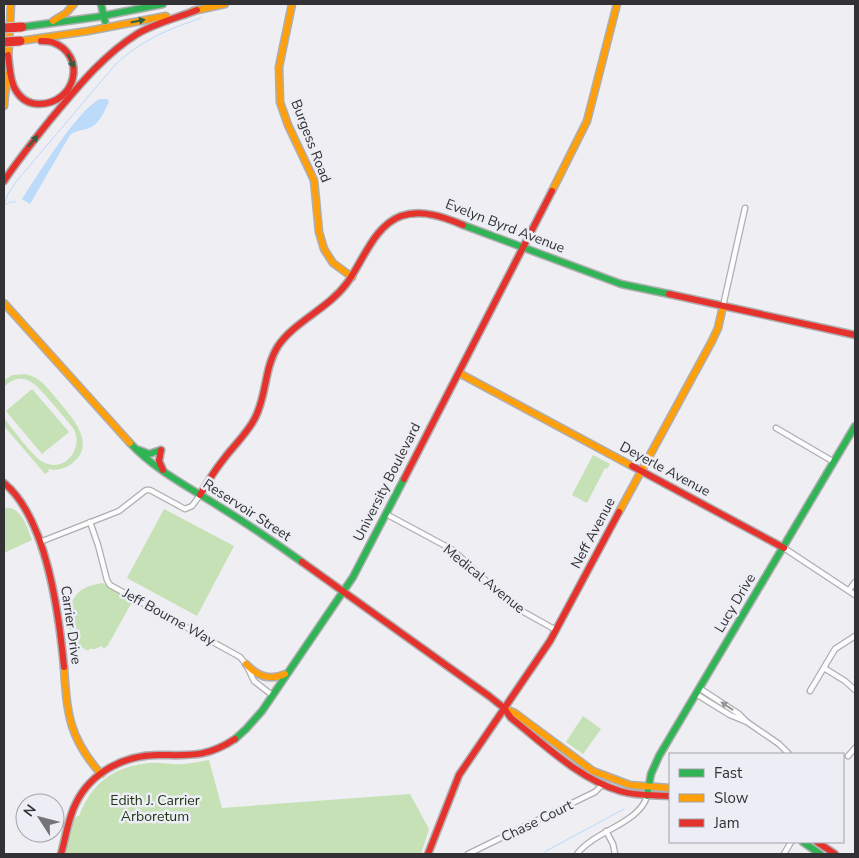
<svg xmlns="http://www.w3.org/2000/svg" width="859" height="858" viewBox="0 0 859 858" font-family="'Nunito Sans',sans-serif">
<rect width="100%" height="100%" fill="#eeeef3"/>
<g fill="#c5e1b5">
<path d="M25,374C41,377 49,390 60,403C74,420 98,446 70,465C63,469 56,471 48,469L49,471L45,474L4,426V418C13,429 32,456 43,462C65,474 85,447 73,428C66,419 59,411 52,403C39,388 24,367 4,387V380L13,375Z"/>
<path d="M32,389L69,432L42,454L6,411Z"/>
<path d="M593,455L610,464L607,469L605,468L587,503L572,495Z"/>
<path d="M4,508C21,505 27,527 32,540L4,553Z"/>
<path d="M164,509L234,546L197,616L127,578Z"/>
<path d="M103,583L132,602L108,645L104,649L102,646L95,649H89V651C65,643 62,607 80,591C87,586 95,584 103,583Z"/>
<path d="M583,716L601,729L583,754L566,742Z"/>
<path d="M209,760L222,808L410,794L429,829L421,854H61L71,818L79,816C92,782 115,766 151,763C159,762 167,764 174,764C186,765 197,762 209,760Z"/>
</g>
<path fill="#bcdaf9" d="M100,99H107L109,102C104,111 100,124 89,128C82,131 78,129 70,135L30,204L22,199C38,175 78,109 100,99Z"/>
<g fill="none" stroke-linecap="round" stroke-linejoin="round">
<g stroke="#bcdaf9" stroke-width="1">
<path d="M4,206L8,194L15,183L115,65C141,40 167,30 201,18"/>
<path d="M4,206L10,202H15"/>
<path d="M151,854H159"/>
<path d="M544,854L546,851L624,809"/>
</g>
<defs>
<g id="street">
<path d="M723,306L745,208"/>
<path d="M776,428L834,462"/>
<path d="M386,514L453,550L513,606L556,630"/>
<path d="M90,522L98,545L107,580L110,585L240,657L246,664L254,681L272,695"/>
<path d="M40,542L119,511L146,490H150L185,509L192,506L200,495"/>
<path d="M784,548L855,595"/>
<path d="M849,590L855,582"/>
<path d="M824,668L845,681L855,690"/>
<path d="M810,691L835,649L855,636"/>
<path d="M696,694L730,715L747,722L739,714L699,688"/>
<path d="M747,722L779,744L789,754"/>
<path d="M848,756L855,748"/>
<path d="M606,831L613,844L615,854"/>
<path d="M468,854L595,792L603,784"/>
<path d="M577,854C594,831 640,823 647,796"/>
<path d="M784,854L791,842"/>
</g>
<g id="fast">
<path d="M101,4L105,21"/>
<path d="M22,27L97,17L163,4"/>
<path d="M463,225L621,284L669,294"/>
<path d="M130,443C153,468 183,484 212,502C243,521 273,541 302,562"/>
<path d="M139,450L149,454L161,450"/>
<path d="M235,739L246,729L262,711L353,577L404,479"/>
<path d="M647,796L651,774L659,756L855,426"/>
<path d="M803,842L820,854"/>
</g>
<g id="slow">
<path d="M292,4L279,67L280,102L288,125L314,180L319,232L324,249L333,263L352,277"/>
<path d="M193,11L225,4"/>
<path d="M53,21L66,13L74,4"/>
<path d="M20,41L88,31L166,16"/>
<path d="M8,61L11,4"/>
<path d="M4,106L7,74"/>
<path d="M552,191L587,121L617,4"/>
<path d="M4,303L130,443"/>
<path d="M459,373L632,466"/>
<path d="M619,512L712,341L718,328L723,306"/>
<path d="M246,664C257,676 270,681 285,674"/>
<path d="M64,667C67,714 69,738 101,774"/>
<path d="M505,709L515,713L593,771L630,785L670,788"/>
</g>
<g id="jam">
<path d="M8,55C10,66 9,78 15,89C20,98 28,104 39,104C76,104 88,55 52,42C49,41 45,41 41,41"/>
<path d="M4,181C18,160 34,140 50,120C76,89 102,56 137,34C155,23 177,18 197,10"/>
<path d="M669,294L855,335"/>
<path d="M161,450L159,461L163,470"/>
<path d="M632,466L784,548"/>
<path d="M404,479L552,191"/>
<path d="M4,483C47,518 59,615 64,667"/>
<path d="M200,495C207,483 214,471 223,460C233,446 247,434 255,418C267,395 264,368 278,346C295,321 328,309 347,283C363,261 374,226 401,216C422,209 444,217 463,225"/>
<path d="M302,562L489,696L504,708L511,718C545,745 578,778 620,791C636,796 653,795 670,796"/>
<path d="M817,842L835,854"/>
<path d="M61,854C66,837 68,818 76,803C91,772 125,755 158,755C190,755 206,758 235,739"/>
<path d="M428,854L459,775L550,641L619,512"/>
</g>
</defs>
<use href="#street" stroke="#aeaeb1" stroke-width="7"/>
<use href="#fast" stroke="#aeaeb1" stroke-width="9"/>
<use href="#slow" stroke="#aeaeb1" stroke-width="9"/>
<use href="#jam" stroke="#aeaeb1" stroke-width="9"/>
<use href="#street" stroke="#fcfcfd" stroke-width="4.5"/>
<use href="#fast" stroke="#30b455" stroke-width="6"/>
<use href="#slow" stroke="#ff9f0a" stroke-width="6"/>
<use href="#jam" stroke="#e5322d" stroke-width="6"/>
<defs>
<g id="jam-bridge">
<path d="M4,28L22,27"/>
<path d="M4,42L20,41"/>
</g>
</defs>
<use href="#jam-bridge" stroke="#cccccf" stroke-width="11" stroke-linecap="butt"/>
<use href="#jam-bridge" stroke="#e5322d" stroke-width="9"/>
</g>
<defs><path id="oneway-solid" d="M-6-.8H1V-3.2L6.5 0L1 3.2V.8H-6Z" transform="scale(1.25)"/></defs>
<g fill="#316040">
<use href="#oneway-solid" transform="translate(138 21) rotate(-11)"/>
<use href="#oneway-solid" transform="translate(71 61) rotate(67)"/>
<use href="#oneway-solid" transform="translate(33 141) rotate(-49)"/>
</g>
<use fill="#979799" href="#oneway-solid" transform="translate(727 706) rotate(-146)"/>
<g text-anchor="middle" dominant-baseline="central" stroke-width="5" stroke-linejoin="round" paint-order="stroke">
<g font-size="14" fill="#323235" stroke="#ecedf5">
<text transform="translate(311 141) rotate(69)">Burgess Road</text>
<text transform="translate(505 226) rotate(21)">Evelyn Byrd Avenue</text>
<text transform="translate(665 469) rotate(28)">Deyerle Avenue</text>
<text transform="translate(387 482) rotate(-63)">University Boulevard</text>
<text transform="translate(247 510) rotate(33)">Reservoir Street</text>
<text transform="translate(593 533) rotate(-62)">Neff Avenue</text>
<text transform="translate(484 579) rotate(39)">Medical Avenue</text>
<text transform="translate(735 603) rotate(-59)">Lucy Drive</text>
<text transform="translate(169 617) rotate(29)">Jeff Bourne Way</text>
<text transform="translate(71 625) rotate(82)">Carrier Drive</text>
<text transform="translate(537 821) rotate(-26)">Chase Court</text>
</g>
<g font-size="14" fill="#1f3411" stroke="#ecedf5">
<text x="155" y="800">Edith J. Carrier<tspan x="155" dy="16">Arboretum</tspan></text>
</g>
</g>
<rect width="859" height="858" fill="none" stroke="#323235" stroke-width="10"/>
<rect x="669" y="753" width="175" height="90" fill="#ecedf5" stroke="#a2a2a8"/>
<rect x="679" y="769" width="25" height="8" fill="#30b455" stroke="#a2a2a8"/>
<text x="714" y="778" font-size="15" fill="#323235">Fast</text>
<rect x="679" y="794" width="25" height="8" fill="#ff9f0a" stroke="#a2a2a8"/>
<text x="714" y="803" font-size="15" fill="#323235">Slow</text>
<rect x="679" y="819" width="25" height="8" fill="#e5322d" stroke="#a2a2a8"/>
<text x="714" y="828" font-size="15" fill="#323235">Jam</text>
<g transform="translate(40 818) rotate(306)"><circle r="24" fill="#ecedf5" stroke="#a2a2a8"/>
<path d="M0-4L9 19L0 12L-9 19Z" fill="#747478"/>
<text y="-8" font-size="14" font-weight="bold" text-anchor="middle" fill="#323235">N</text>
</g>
</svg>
